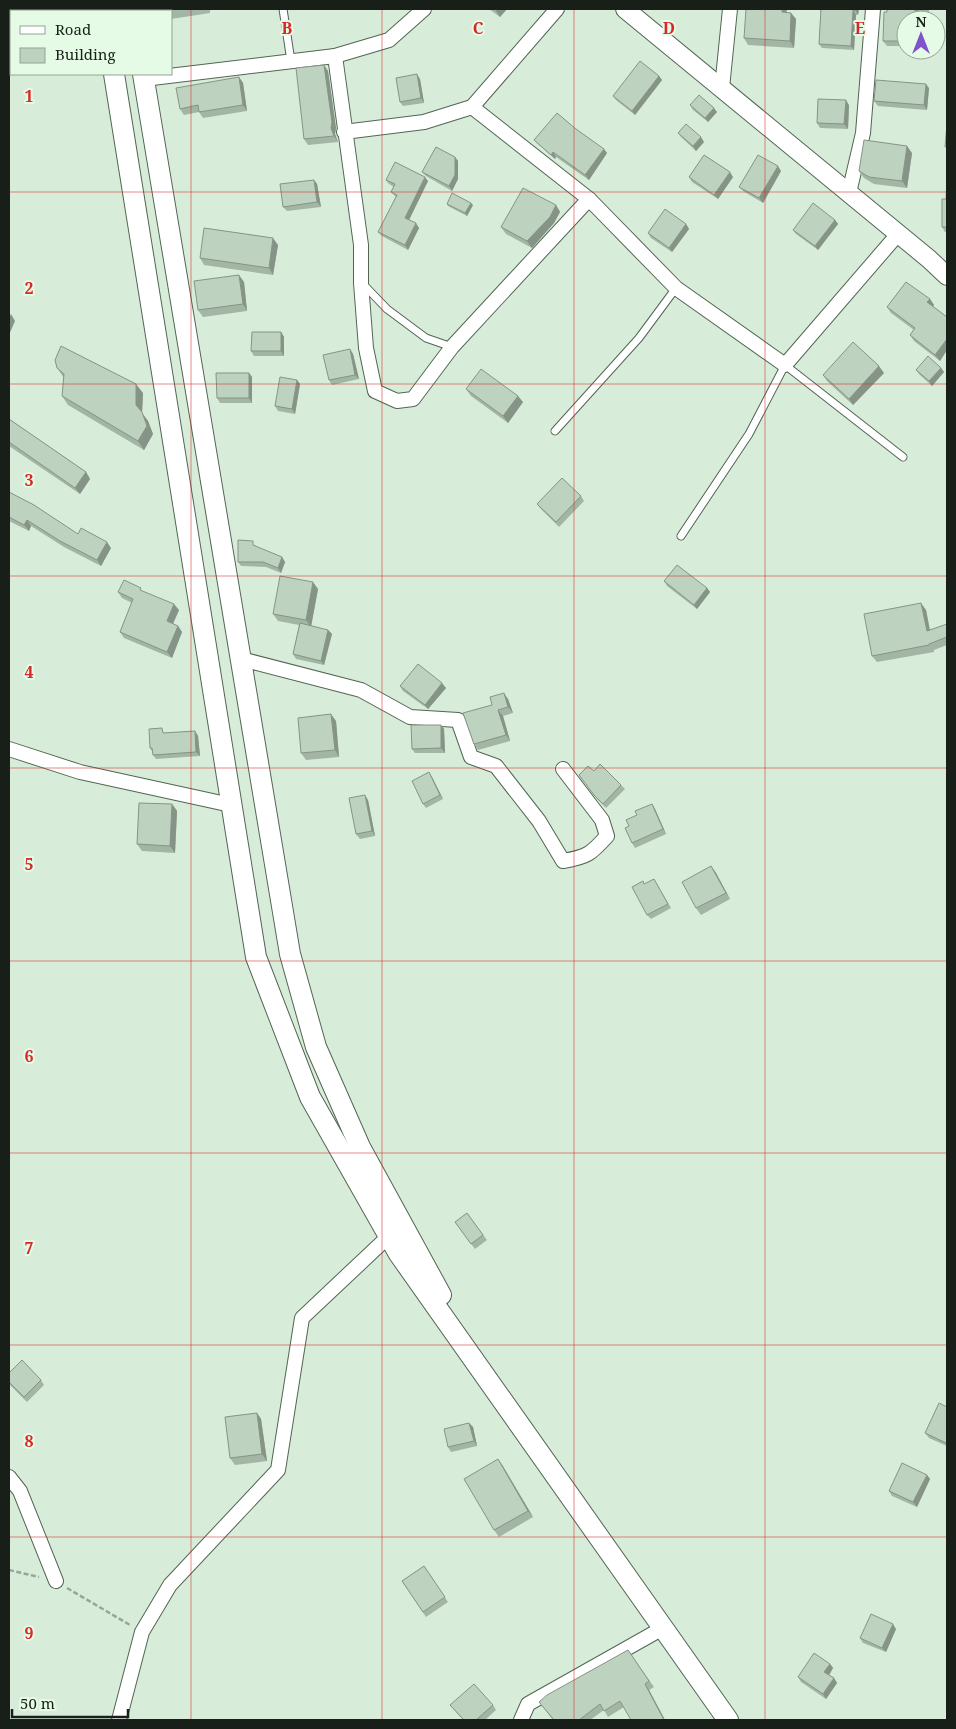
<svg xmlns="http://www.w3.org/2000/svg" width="956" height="1729" viewBox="0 0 956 1729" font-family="'Noto Serif',serif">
<rect width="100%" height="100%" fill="#d8edd9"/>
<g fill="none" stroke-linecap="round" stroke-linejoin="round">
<defs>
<g id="service">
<path d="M283,9L291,61"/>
<path d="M362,283L387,309L426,338L452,347"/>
<path d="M555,431L639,338L676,288"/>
<path d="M681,536L749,434L785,365L903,457"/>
</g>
<g id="minor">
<path d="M335,56L361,245V283L366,348L375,391L397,401L413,399L452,347L589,199"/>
<path d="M144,79L335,56L389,40L424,9"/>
<path d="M722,88L730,9"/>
<path d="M472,107L589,199L676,288L785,365L898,234"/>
<path d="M344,132L424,122L472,107L557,9"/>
<path d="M849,193L863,133L873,9"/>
<path d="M241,659L361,690L410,717L458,720L471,757L496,766L539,821L563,861C587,857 591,854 607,836L602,820L563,769"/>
<path d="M9,749L80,772L231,805"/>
<path d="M9,1477L20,1491L56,1581"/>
<path d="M119,1720L142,1632L170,1585L278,1470L302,1318L389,1236"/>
<path d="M521,1720L528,1704L663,1628"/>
</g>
<path id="tertiary" d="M625,9L929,259L947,276"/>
<g id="secondary">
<path d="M103,9V11"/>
<path d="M132,9V11"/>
<path d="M114,74L256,957L310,1097L399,1254L728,1720"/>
<path d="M143,74L290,954L316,1047L360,1147L441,1295"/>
</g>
</defs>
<use href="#service" stroke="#526554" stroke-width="9"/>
<use href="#minor" stroke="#526554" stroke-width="16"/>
<use href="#tertiary" stroke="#526554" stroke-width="20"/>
<use href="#secondary" stroke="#526554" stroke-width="22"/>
<g stroke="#96a697" stroke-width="2.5" stroke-dasharray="5 2.5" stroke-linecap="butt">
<path d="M9,1570L39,1577"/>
<path d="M67,1588L130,1625"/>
</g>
<use href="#service" stroke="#fff" stroke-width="7"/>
<use href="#minor" stroke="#fff" stroke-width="14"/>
<use href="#tertiary" stroke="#fff" stroke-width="18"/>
<use href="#secondary" stroke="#fff" stroke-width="20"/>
</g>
<g fill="#a3b5a4">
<path d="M162,9H210V13L171,19V11H163Z"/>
<path d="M489,9H507L500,17Z"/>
<path d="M819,9H859L858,15H856L854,50L822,48L819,44L821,12Z"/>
<path d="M887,9H929V12L919,11L906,20V46H887L883,41Z"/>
<path d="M787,12L791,13L796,19L794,48L748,45L744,38Z"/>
<path d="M324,65L328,71L336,128L335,134L338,142L308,145L304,139Z"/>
<path d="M659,76L662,80L635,115L616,100L613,96Z"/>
<path d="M239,77L243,83L247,111L203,118L199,112L184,115L180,109Z"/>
<path d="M420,79L424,103L403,106L400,102Z"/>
<path d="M929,88L927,110L878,106L874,101Z"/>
<path d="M690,105L717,112L708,122L693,110Z"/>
<path d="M849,105L848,129L820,128L817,123Z"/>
<path d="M576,129L607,153L589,180L556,157L555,159L538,144L534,140Z"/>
<path d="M678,133L704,142L696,151L681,137Z"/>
<path d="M912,153L907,188L874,184L864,178L859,171Z"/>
<path d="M455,157L458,161V179L452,191L426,176L422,172Z"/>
<path d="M781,171L763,203L743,191L739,187Z"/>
<path d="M947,176V232H945L942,227L946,199Z"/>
<path d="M689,177H733L718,199L692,182Z"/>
<path d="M314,180L317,184L321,207L287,211L283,207Z"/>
<path d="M386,180L428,181L409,220L419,228L408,250L382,236L378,232L396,197L391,192L394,187L389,184Z"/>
<path d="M447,204L473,205L467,216L448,206Z"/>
<path d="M556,205L560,212L554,223L532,248L506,234L501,227Z"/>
<path d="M835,220L838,224L818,250L796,234L793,230Z"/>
<path d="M686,224L689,229L672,252L651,238L648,233Z"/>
<path d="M278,245L273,275L204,265L200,258Z"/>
<path d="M244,282L247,311L203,317L198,310Z"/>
<path d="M930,299L934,305L933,306L947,317V350L940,361L914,341L910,335L914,330L891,313L887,307Z"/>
<path d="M281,332L284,337V356H254L251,351Z"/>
<path d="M350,349L353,354L359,379L332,385L329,380Z"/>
<path d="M57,368L143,393L142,413L148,421L153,434L144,450L68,405L62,396L64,378Z"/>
<path d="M941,368L944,372L932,386L919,374L916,370Z"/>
<path d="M249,373L252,377V403H220L217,398Z"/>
<path d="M884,373L853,405L827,381L823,375Z"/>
<path d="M297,380L300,384L295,414L278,411L275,406Z"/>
<path d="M466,389L523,402L508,423L471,396Z"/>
<path d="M9,419L86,472L90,479L80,494L9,446Z"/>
<path d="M9,492L78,534L111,548L101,566L64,547L31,526L29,531L9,521Z"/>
<path d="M581,496L584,501L559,527L540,508L537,504Z"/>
<path d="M256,545V547L282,557L285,562L281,573L266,567L241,566L238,562Z"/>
<path d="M664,581L707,588L710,592L697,609L667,586Z"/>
<path d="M318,589L311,626L328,630L332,634L324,665L296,659L293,654L299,625L278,621L273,614Z"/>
<path d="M143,591L179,610L173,624L178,626L182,632L172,658L124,638L120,632L132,603L122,598L118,592Z"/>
<path d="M926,610L930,630L947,624V645L934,650V652L877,662L872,656Z"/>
<path d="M400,686L446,688L428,709L403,691Z"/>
<path d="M508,699L513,713L503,716L510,741L478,750L474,744L492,705Z"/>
<path d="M336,721L339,757L306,760L301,753Z"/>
<path d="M441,725L444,729L445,753H415L412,749Z"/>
<path d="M195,731L198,736L200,756L156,759L153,755L152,751L150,748L166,733Z"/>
<path d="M594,771L621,785L625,789L606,808L597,799L579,775Z"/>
<path d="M432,777L443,799L426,808L423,804Z"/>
<path d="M368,800L375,836L360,839L356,834Z"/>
<path d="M172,804L177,811L175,853L142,851L137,844Z"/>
<path d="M652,804L655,809L666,834L635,848L632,843L629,826L637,815Z"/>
<path d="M711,866L716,873L730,899L701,915L696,908Z"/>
<path d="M654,879L671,908L651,919L647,915L645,884Z"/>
<path d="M467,1213L487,1240L475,1249L455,1222Z"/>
<path d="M9,1373L41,1380L44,1385L27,1402L9,1384Z"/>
<path d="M947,1407V1446L929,1438L925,1433Z"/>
<path d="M257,1413L261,1419L267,1461L235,1465L230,1458Z"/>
<path d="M469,1423L473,1427L477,1446L451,1452L448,1447Z"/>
<path d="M498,1459L533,1517L499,1537L494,1530Z"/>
<path d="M927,1475L930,1479L917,1507L892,1496L889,1491Z"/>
<path d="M424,1566L448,1602L426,1617L402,1581Z"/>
<path d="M896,1629L886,1652L863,1643L860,1638Z"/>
<path d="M628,1650L654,1687L649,1690L665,1720H631L624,1707L608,1717L604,1710L590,1720H553L539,1702Z"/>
<path d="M830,1664L833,1668L829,1675L834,1678L837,1683L826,1699L801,1682L798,1677Z"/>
<path d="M450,1705H493L496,1710L485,1720H463Z"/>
</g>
<g fill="#859486">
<path d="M497,9H507L500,17L496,11Z"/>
<path d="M782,9H787L786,19L782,12Z"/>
<path d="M855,9H859L858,15L855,10Z"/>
<path d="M915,9H917L919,11L918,20H915Z"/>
<path d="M853,10L856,15L854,50L851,46Z"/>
<path d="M791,13L796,19L794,48L790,41Z"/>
<path d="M324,65L328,71L336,128L335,134L338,142L334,136L331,128Z"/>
<path d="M417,74L420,79L424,103L421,98Z"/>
<path d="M659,76L662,80L635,115L632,111Z"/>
<path d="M239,77L243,83L247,111L243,105Z"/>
<path d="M926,84L929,88L927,110L924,105Z"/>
<path d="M846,100L849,105L848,129L844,124Z"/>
<path d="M714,108L717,112L708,122L705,118Z"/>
<path d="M701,137L704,142L696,151L693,146Z"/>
<path d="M907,146L912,153L907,188L902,181Z"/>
<path d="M604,149L607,153L589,180L585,175Z"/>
<path d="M553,152L556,157L555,159L551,155Z"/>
<path d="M455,157L458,161V179L452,191L449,186Z"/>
<path d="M778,166L781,171L763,203L759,198Z"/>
<path d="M730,172L733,177L718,199L714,195Z"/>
<path d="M425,177L428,181L408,222L405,218Z"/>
<path d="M314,180L317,184L321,207L317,202Z"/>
<path d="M471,203L473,205L467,216L465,213Z"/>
<path d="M556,205L560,212L554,223L532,248L527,241Z"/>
<path d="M835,220L838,224L818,250L815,246Z"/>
<path d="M416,223L419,228L408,250L405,245Z"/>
<path d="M686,224L689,229L672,252L669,248Z"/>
<path d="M273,238L278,245L273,275L269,268Z"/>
<path d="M239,275L244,282L247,311L243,304Z"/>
<path d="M930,299L934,305L931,308L927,302Z"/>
<path d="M11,314L15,321L9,335V318Z"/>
<path d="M281,332L284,337V356L281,351Z"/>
<path d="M947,339V350L940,361L935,355Z"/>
<path d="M350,349L353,354L359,379L355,375Z"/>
<path d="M879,366L884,373L853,405L849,399Z"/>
<path d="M941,368L944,372L932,386L929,381Z"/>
<path d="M249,373L252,377V403L249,398Z"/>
<path d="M297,380L300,384L295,414L292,409Z"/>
<path d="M136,384L143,393L142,413L148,421L153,434L144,450L138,441L136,405Z"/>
<path d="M518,396L523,402L508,423L503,416Z"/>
<path d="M86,472L90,479L80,494L75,488Z"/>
<path d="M27,520L31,526L29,531L24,525Z"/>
<path d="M107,542L111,548L101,566L97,560Z"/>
<path d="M282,557L285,562L281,573L278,568Z"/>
<path d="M313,582L318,589L311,627L306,620Z"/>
<path d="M707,588L710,592L697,609L694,605Z"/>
<path d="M921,603L926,610L931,637L927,631Z"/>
<path d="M174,604L179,610L171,628L167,621Z"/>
<path d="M178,626L182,632L172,658L167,652Z"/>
<path d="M328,630L332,634L324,665L321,661Z"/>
<path d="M442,683L446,688L428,709L425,705Z"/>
<path d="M504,693L508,699L513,713L508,707Z"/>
<path d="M498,710L503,716L510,741L506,735Z"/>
<path d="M331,714L336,721L339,757L335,750Z"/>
<path d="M441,725L444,729L445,753L441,748Z"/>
<path d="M195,731L198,736L200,756L196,752Z"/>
<path d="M429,772L432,777L443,799L440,795Z"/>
<path d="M365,795L368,800L375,836L372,831Z"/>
<path d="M172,804L177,811L175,853L170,846Z"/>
<path d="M652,804L655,809L666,834L663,829Z"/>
<path d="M711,866L716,873L730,899L726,893Z"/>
<path d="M257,1413L261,1419L267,1461L262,1454Z"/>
<path d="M469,1423L473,1427L477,1446L474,1441Z"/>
<path d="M498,1459L503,1466L533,1517L528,1511Z"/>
<path d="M927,1475L930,1479L917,1507L913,1502Z"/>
<path d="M893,1624L896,1629L886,1652L882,1648Z"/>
<path d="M830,1664L833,1668L828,1677L824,1672Z"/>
<path d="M834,1678L837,1683L826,1699L823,1694Z"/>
<path d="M645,1684L649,1690L665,1720H664Z"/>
</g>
<g fill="#bed3bf" stroke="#859486">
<path d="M162,9H173L163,10Z"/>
<path d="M746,9H782V12L791,13L790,41L744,38Z"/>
<path d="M821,9H855V10H853L851,46L819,44Z"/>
<path d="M887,9H915V20H906V41H883L884,12H887Z"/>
<path d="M640,61L659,76L632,111L613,96Z"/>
<path d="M324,65L332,122L331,128L334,136L304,139L296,68Z"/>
<path d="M417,74L421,98L400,102L396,78Z"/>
<path d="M239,77L243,105L199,112L198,105L180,109L176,88Z"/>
<path d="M876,80L926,84L924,105L874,101Z"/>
<path d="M699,95L714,108L705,118L690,105Z"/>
<path d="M818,99L846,100L844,124L817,123Z"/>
<path d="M557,113L576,129L604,149L585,175L553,152L551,155L534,140Z"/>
<path d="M686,124L701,137L693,146L678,133Z"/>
<path d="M947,124V147H945Z"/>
<path d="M864,140L907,146L902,181L869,177L859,171Z"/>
<path d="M436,147L455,157V175L449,186L422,172Z"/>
<path d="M704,155L730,172L714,195L689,177Z"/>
<path d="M758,155L778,166L759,198L739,187Z"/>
<path d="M395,162L425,177L405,218L416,223L405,245L378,232L397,195L391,192L395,184L386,180Z"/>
<path d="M947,176V227H942V199H946Z"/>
<path d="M314,180L317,202L283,207L280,184Z"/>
<path d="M523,188L556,205L550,217L527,241L501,227Z"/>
<path d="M452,193L471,203L465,213L447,204Z"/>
<path d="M813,203L835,220L815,246L793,230Z"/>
<path d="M665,209L686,224L669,248L648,233Z"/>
<path d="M204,228L273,238L269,268L200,258Z"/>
<path d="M239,275L243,304L198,310L194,281Z"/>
<path d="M906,282L930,299L927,302L947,317V339L935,355L910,335L915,328L887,307Z"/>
<path d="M252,332H281V351H251Z"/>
<path d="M853,342L879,366L849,399L823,375Z"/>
<path d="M61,346L136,384V405L142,412L147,426L138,441L62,396L64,374L57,368L55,360Z"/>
<path d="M350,349L355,375L329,380L323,355Z"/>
<path d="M928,356L941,368L929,381L916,370Z"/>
<path d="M481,369L518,396L503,416L466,389Z"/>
<path d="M216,373H249V398H217Z"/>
<path d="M280,377L297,380L292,409L275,406Z"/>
<path d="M9,419L86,472L75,488L9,442Z"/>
<path d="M562,478L581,496L556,522L537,504Z"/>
<path d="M9,492L34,505L78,534L81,528L107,542L97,560L60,541L27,520L24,525L9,517Z"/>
<path d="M238,540L253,541V545L282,557L278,568L263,562H238Z"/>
<path d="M677,565L707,588L694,605L664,581Z"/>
<path d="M280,576L313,582L306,620L273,614Z"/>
<path d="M124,580L141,588L140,590L174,604L167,621L178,626L167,652L120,632L133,599L118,592Z"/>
<path d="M921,603L927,631L947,624V637L929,644V645L872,656L864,614Z"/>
<path d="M300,623L328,630L321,661L293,654Z"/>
<path d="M418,664L442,683L425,705L400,686Z"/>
<path d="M504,693L508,707L498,710L506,735L474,744L463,713L492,705L490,697Z"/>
<path d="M331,714L335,750L301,753L298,718Z"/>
<path d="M411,725H441V748L412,749Z"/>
<path d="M162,728L163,733L195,731L196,752L153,755L152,748H150L149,729Z"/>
<path d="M600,764L621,785L603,804L594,795L579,775L588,766L594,771Z"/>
<path d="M429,772L440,795L423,804L412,781Z"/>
<path d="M365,795L372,831L356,834L349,798Z"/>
<path d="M139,803L172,804L170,846L137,844Z"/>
<path d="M652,804L663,829L632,843L625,828L629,826L626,820L637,815L635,811Z"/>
<path d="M711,866L726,893L696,908L682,882Z"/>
<path d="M654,879L668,904L647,915L632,887L643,881L644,884Z"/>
<path d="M467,1213L483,1235L471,1244L455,1222Z"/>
<path d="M22,1360L41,1380L24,1397L9,1382V1373Z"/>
<path d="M939,1403L947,1407V1441L946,1443L925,1433Z"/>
<path d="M257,1413L262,1454L230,1458L225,1417Z"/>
<path d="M469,1423L474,1441L448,1447L444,1429Z"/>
<path d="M498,1459L528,1511L494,1530L464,1479Z"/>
<path d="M902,1463L927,1475L913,1502L889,1491Z"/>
<path d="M424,1566L445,1597L423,1612L402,1581Z"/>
<path d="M871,1614L893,1624L882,1648L860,1638Z"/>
<path d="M628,1650L649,1681L645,1684L664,1720H631L620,1701L604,1711L600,1704L579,1720H554L539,1702L547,1695Z"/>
<path d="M814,1653L830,1664L824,1672L834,1678L823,1694L798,1677Z"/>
<path d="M474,1684L493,1705L476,1720H464L450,1705Z"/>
</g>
<path fill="none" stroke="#d62828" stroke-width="1" stroke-opacity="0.55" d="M191,9V1720M382,9V1720M574,9V1720M765,9V1720M9,192H947M9,384H947M9,576H947M9,768H947M9,961H947M9,1153H947M9,1345H947M9,1537H947"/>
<g font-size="16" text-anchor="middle" font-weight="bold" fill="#d62828" stroke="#e5fbe6" stroke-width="4" stroke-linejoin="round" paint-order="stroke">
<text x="287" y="34">B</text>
<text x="478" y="34">C</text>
<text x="669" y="34">D</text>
<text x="860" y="34">E</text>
<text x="29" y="102">1</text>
<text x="29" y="294">2</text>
<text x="29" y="486">3</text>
<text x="29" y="678">4</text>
<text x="29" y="870">5</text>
<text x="29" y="1062">6</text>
<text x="29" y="1254">7</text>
<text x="29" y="1447">8</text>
<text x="29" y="1639">9</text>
</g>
<rect width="956" height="1729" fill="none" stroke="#171f18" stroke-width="20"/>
<rect x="10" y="10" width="162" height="65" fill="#e5fbe6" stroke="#93a394"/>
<rect x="20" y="26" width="25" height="8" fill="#ffffff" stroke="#93a394"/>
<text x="55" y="35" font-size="15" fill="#171f18">Road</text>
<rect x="20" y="48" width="25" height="15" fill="#bed3bf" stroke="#93a394"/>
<text x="55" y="60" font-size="15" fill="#171f18">Building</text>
<g transform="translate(921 35)"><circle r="24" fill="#e5fbe6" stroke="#93a394"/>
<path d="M0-4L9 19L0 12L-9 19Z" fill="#8053cc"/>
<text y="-8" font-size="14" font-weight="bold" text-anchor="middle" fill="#171f18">N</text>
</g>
<path d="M12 1709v8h116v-8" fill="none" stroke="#171f18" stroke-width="2.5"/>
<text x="20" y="1709" font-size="15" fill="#171f18" stroke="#e5fbe6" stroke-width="4" paint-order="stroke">50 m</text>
</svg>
